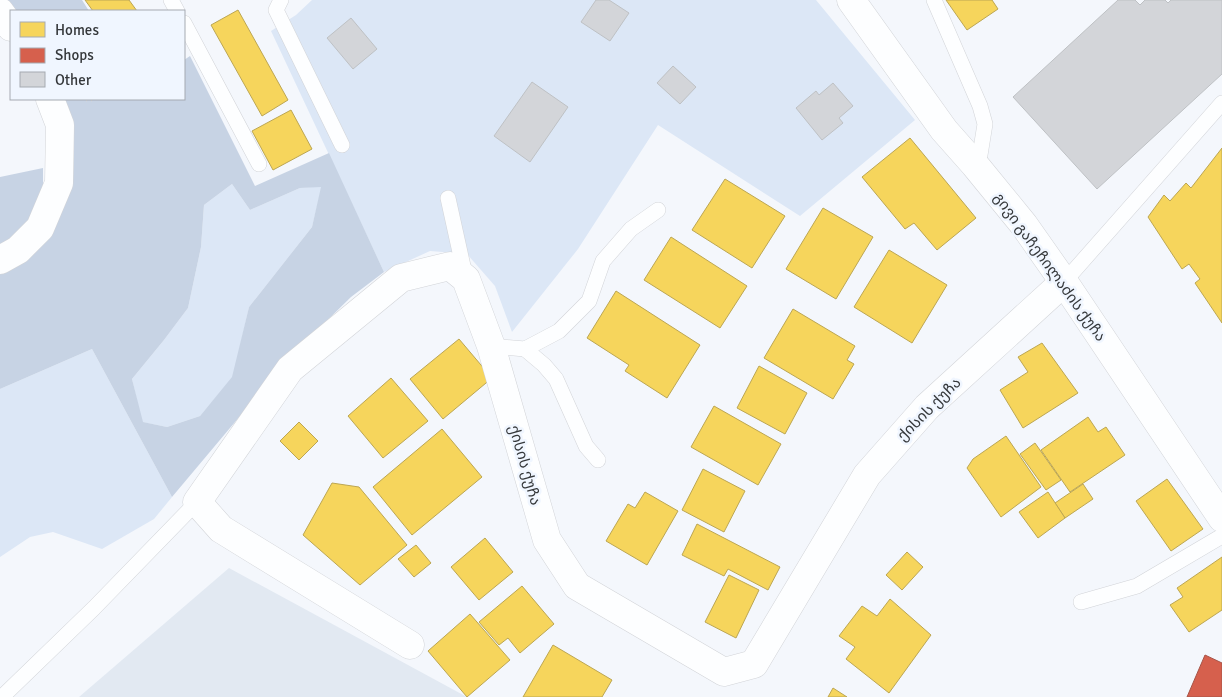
<svg xmlns="http://www.w3.org/2000/svg" width="1222" height="697" viewBox="0 0 1222 697" font-family="Signika,'Noto Sans Georgian',sans-serif">
<rect width="100%" height="100%" fill="#f4f7fc"/>
<path fill="#e2e9f2" d="M229,568L467,697H79Z"/>
<g fill="#dce7f6">
<path d="M312,0H816L915,120L800,216L658,125L578,249L512,332L495,286L467,254L430,251L384,272L271,31L296,15Z"/>
<path d="M232,184L250,210L300,188L322,186L312,227L249,307L233,377L200,416L167,427L142,422L132,379L164,340L188,308L201,247L204,205Z"/>
<path d="M92,349L172,497L154,519L102,549L53,532L30,537L0,557V389Z"/>
</g>
<g fill="#c7d3e4" fill-rule="evenodd">
<path d="M2,0H82L89,11H11Z"/>
<path d="M190,56L255,186L329,153L384,272L351,297L288,359L172,497L92,349L0,389V267L49,228L60,99H184V60ZM232,184L250,210L300,188L321,187L312,227L249,307L232,377L200,416L167,427L143,422L132,379L164,340L188,308L201,247L204,205Z"/>
<path d="M43,168V206L0,251V177Z"/>
</g>
<g fill="#f6d55c" stroke="#bca652">
<path d="M85,0H129L137,11H93Z"/>
<path d="M946,0H992L998,9L967,30Z"/>
<path d="M238,10L288,100L262,116L211,25Z"/>
<path d="M291,110L312,149L273,170L252,131Z"/>
<path d="M910,138L976,218L937,250L914,223L905,229L862,177Z"/>
<path d="M1222,148V323L1195,283L1200,279L1189,264L1182,269L1148,217L1164,195L1170,201L1186,183L1191,188Z"/>
<path d="M725,179L785,216L752,268L692,230Z"/>
<path d="M823,208L873,237L836,299L786,269Z"/>
<path d="M671,237L747,286L720,328L644,280Z"/>
<path d="M889,250L947,285L912,343L854,307Z"/>
<path d="M616,291L700,345L667,398L625,371L629,365L587,338Z"/>
<path d="M793,309L855,346L847,360L854,364L833,399L764,358Z"/>
<path d="M459,339L492,378L443,419L410,379Z"/>
<path d="M1042,343L1078,393L1023,428L1000,390L1028,372L1018,357Z"/>
<path d="M759,366L807,393L785,434L737,408Z"/>
<path d="M391,378L428,421L383,458L348,416Z"/>
<path d="M714,406L781,444L758,485L691,447Z"/>
<path d="M1088,417L1098,432L1106,427L1125,455L1070,492L1041,450Z"/>
<path d="M299,422L318,441L299,460L280,441Z"/>
<path d="M442,429L482,477L412,535L373,487Z"/>
<path d="M1006,436L1041,487L1001,517L967,468L973,459Z"/>
<path d="M1035,443L1061,480L1046,490L1020,454Z"/>
<path d="M703,469L745,491L724,532L682,510Z"/>
<path d="M1167,479L1203,529L1171,551L1136,501Z"/>
<path d="M332,483L359,487L407,545L360,585L303,535Z"/>
<path d="M1083,484L1093,499L1065,518L1055,503Z"/>
<path d="M645,492L678,511L647,565L606,541L628,504L635,508Z"/>
<path d="M1048,492L1065,518L1038,538L1019,512Z"/>
<path d="M697,524L780,567L768,590L728,569L724,576L682,555Z"/>
<path d="M485,538L513,572L479,600L451,567Z"/>
<path d="M416,545L431,563L414,577L398,559Z"/>
<path d="M907,552L923,567L902,590L886,575Z"/>
<path d="M1222,557V610L1189,632L1170,605L1183,597L1177,588Z"/>
<path d="M729,575L759,590L736,638L705,622Z"/>
<path d="M522,586L554,624L520,653L508,638L499,645L479,622Z"/>
<path d="M890,599L931,635L889,693L846,659L855,647L839,636L862,606L877,616Z"/>
<path d="M470,614L510,660L467,697L428,651Z"/>
<path d="M553,645L612,680L602,697H523Z"/>
<path d="M833,688L847,697H828Z"/>
</g>
<path fill="#d6604d" stroke="#a65448" d="M1205,655L1222,663V697H1187Z"/>
<g fill="#d3d5d9" stroke="#bec1c4">
<path d="M596,0H609L629,13L610,41L581,22Z"/>
<path d="M1118,0H1135L1140,5L1145,0H1165L1168,3L1171,0H1222V74L1097,189L1013,97Z"/>
<path d="M351,18L377,49L353,69L327,38Z"/>
<path d="M673,66L696,87L680,104L657,83Z"/>
<path d="M532,82L568,107L530,162L494,136Z"/>
<path d="M833,83L853,106L839,118L843,123L822,140L796,108L816,91L819,95Z"/>
</g>
<g fill="none" stroke-linecap="round" stroke-linejoin="round">
<defs>
<g id="lane">
<path d="M171,0L177,11"/>
<path d="M281,0L276,10L342,145"/>
<path d="M934,0L980,106L985,124L980,155L975,165"/>
<path d="M184,23L259,164"/>
<path d="M448,198L465,275"/>
<path d="M1064,282L1222,103"/>
<path d="M491,346L525,349L559,331L589,301L603,261L631,229L658,210"/>
<path d="M525,349L544,365L556,379L586,446L598,460"/>
<path d="M1081,602L1137,586L1222,536"/>
<path d="M2,697L94,608L197,502"/>
</g>
<g id="street">
<path d="M0,12L11,27"/>
<path d="M0,260L18,250L40,228L59,183L60,125L50,99"/>
<path d="M410,645L221,529L197,502L290,369L401,278L450,266L466,279L491,346L547,540L577,586L724,672L754,664L867,475L927,407L1064,282"/>
</g>
<path id="secondary" d="M851,0L944,130L975,165L1024,225L1064,282L1222,518"/>
</defs>
<use href="#lane" stroke="#d2d4d8" stroke-width="16"/>
<use href="#street" stroke="#d2d4d8" stroke-width="29"/>
<use href="#secondary" stroke="#d2d4d8" stroke-width="29"/>
<path stroke="#d5d6d7" stroke-width="3" stroke-dasharray="1 4" stroke-linecap="butt" d="M86,100H94L96,99"/>
<use href="#lane" stroke="#fdfeff" stroke-width="15"/>
<use href="#street" stroke="#fdfeff" stroke-width="28"/>
<use href="#secondary" stroke="#fdfeff" stroke-width="28"/>
</g>
<g text-anchor="middle" dominant-baseline="central" stroke-width="5" stroke-linejoin="round" paint-order="stroke">
<g font-size="15" fill="#35383b" stroke="#f0f6ff">
<text transform="translate(1050 267) rotate(54)">გივი გაჩეჩილაძის ქუჩა</text>
<text transform="translate(929 409) rotate(-45)">ქისის ქუჩა</text>
<text transform="translate(525 465) rotate(74)">ქისის ქუჩა</text>
</g>
</g>
<rect x="10" y="10" width="175" height="90" fill="#f0f6ff" stroke="#a5aab1"/>
<rect x="20" y="22" width="25" height="15" fill="#f6d55c" stroke="#a5aab1"/>
<text x="55" y="35" font-size="15" fill="#35383b">Homes</text>
<rect x="20" y="48" width="25" height="15" fill="#d6604d" stroke="#a5aab1"/>
<text x="55" y="60" font-size="15" fill="#35383b">Shops</text>
<rect x="20" y="72" width="25" height="15" fill="#d3d5d9" stroke="#a5aab1"/>
<text x="55" y="85" font-size="15" fill="#35383b">Other</text>
</svg>
